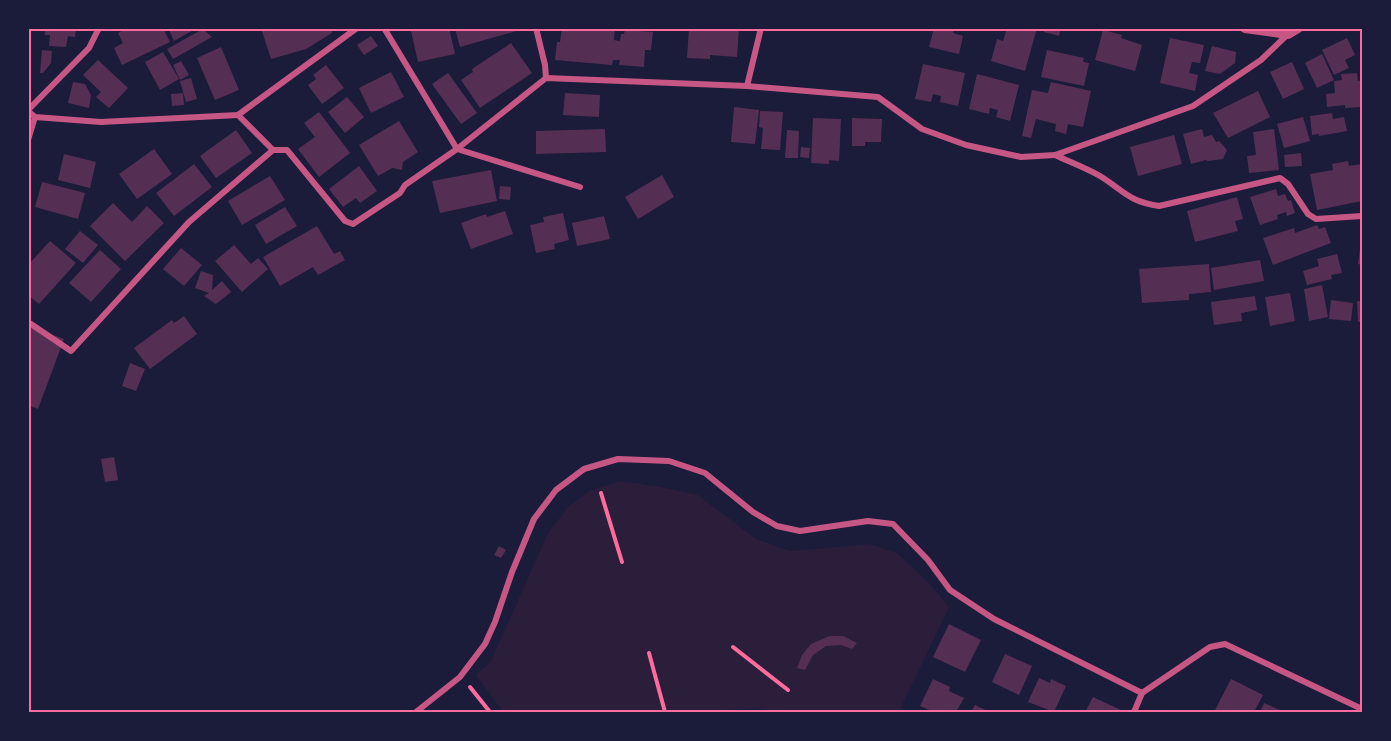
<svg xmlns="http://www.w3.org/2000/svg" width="1391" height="741" viewBox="0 0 1391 741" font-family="'PT Sans Narrow',sans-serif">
<rect width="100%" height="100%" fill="#1b1b3a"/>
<path fill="#2a1e3b" d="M620,481L661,487L698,495L756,539L790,551L870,544L897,553L929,583L949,607L899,712H785L757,708L694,712H503L476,675L491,661L548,533L568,507L589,491Z"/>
<g fill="#542f53">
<path d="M45,28H76L75,37L68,36L66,47L49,46L50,35H45Z"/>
<path d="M127,28H163L170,42L122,65L114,48L123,43L118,33Z"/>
<path d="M168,28H197L174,41Z"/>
<path d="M261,28H331L332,33L306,49L271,59Z"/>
<path d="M423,28H449L455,54L418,62L411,31Z"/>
<path d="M455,28H520V30L460,47Z"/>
<path d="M562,28L615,29L614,40L620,41L621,34H624L625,30L653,32L651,50H645L644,67L619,65L620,60H613L612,65L555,60L557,42H560Z"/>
<path d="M689,28H739L737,57L710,55V59L687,58Z"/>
<path d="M934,28H954L953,33L963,36L959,54L929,47Z"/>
<path d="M1007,28H1037L1025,71L991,61L997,39L1003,41Z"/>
<path d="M1045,28H1061L1059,36L1044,32Z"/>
<path d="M203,29L212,37L173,59L167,49Z"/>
<path d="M1103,30L1122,35L1121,38L1142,45L1135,71L1095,60Z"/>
<path d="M371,36L378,46L364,55L357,45Z"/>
<path d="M1170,38L1204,45L1200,63L1192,62L1189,73L1198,75L1195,91L1160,83Z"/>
<path d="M1347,38L1355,55L1345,60L1349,68L1334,75L1322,50Z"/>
<path d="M511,43L532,73L480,108L461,80L473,72L472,69Z"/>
<path d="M1212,46L1236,52L1235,63L1220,74L1205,71Z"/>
<path d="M221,47L239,90L215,100L197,58Z"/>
<path d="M42,50L52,51L51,63L43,73H40Z"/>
<path d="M1047,50L1084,58L1083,62L1089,63L1084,86L1041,77Z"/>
<path d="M163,52L179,79L160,90L145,62Z"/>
<path d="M1322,54L1334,80L1317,88L1305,63Z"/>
<path d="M98,60L128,88L109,108L96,97L101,92L83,75Z"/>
<path d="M181,61L189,75L180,80L173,65Z"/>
<path d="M1292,62L1304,89L1283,99L1270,72Z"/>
<path d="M923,64L965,73L958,106L940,102L941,96L933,94L931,102L915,99Z"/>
<path d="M326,65L344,88L322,104L308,85L316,79L313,75Z"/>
<path d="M391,72L404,97L371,113L359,88Z"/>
<path d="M448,73L477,113L461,124L432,84Z"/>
<path d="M1357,73L1358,81L1362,80V107L1345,108V105L1327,107L1326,94L1335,93L1334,81L1342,80L1341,74Z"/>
<path d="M977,74L1019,85L1010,121L996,117L998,110L990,108L989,114L969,109Z"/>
<path d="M191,78L197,99L186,102L180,81Z"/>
<path d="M73,82L85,84L91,95L89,108L68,103Z"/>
<path d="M1051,82L1091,91L1083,127L1068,124L1066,134L1055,131L1056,124L1036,119L1031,138L1022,136L1032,90L1048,93Z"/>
<path d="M1258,91L1270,117L1228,138L1213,113Z"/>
<path d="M183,93L184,105L172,106L171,94Z"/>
<path d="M565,93L600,95L599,117L563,115Z"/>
<path d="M347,97L364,117L345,133L328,112Z"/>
<path d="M734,107L759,110L755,144L731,142Z"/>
<path d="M760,111L783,112L780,150L761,149L763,128L759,127Z"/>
<path d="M319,112L350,153L319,177L298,149L315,137L304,123Z"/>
<path d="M1332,113L1333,119L1344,117L1347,131L1319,136V134L1312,135L1310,116Z"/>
<path d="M1303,117L1310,141L1284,148L1277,124Z"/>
<path d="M813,118L841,119L839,161L829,160V164L811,163Z"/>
<path d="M852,118L882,119L881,142H865V146H852Z"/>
<path d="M399,121L418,152L403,162L402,170L392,168L378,176L359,145Z"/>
<path d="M605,129L606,152L536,154V131Z"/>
<path d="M1202,129L1204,137L1212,135L1216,142L1219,141L1227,150L1223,159L1207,161L1206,160L1191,164L1183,134Z"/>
<path d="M1274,129L1279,170L1249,173L1247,156L1256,155L1253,132Z"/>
<path d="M236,130L252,153L216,178L200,156Z"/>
<path d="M787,130L799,131L798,158H785Z"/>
<path d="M1174,135L1182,164L1138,176L1130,147Z"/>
<path d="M801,147L810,148L809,158L800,157Z"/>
<path d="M154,149L172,174L137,199L119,174Z"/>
<path d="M1301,153L1302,166L1285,167L1284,155Z"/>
<path d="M64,154L96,162L90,188L58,180Z"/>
<path d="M1348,161L1349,166L1362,164V201L1317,210L1310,174L1333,170L1332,164Z"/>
<path d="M194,164L212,187L174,216L156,193Z"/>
<path d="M359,166L377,191L360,203L356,198L343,207L329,189Z"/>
<path d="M491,170L497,201L440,213L432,181Z"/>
<path d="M662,175L674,197L638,219L625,197Z"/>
<path d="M270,176L285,200L242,225L228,201Z"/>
<path d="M42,182L85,193L78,219L35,207Z"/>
<path d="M500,186L511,187L510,200L499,199Z"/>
<path d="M1276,189L1278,196L1285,194L1288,201L1291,200L1295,213L1287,216L1286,212L1277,215L1278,219L1260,225L1250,197Z"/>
<path d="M1237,197L1243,219L1235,221L1238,231L1195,242L1187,211Z"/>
<path d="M113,203L132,222L147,206L164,223L125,261L90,226Z"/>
<path d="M285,207L297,226L266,244L255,225Z"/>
<path d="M505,211L513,234L471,249L461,223L486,214L487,217Z"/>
<path d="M563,213L569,240L554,244L555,249L536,253L530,225L544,222L543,217Z"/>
<path d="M604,216L610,239L577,246L572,223Z"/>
<path d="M1317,225L1319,229L1325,227L1331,243L1273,265L1263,238L1294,228L1295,233Z"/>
<path d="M317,226L334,254L340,251L345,260L318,275L313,267L280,286L263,257Z"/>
<path d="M80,231L98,245L83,263L65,249Z"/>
<path d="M50,241L76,263L39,304L28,295V265Z"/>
<path d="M1361,241H1362V265L1358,264Z"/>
<path d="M234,245L251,264L258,258L268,269L242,292L215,261Z"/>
<path d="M181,248L202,265L184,286L163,269Z"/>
<path d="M100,250L121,269L91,302L69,283Z"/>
<path d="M1337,254L1342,273L1331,275L1332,279L1307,285L1303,271L1319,266L1317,259Z"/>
<path d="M1260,260L1264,281L1214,290L1211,268Z"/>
<path d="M1209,264L1211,292L1189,294V300L1142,303L1139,269Z"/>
<path d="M201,271L213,275L212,290L222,281L231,292L216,304L204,296L209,293L195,288Z"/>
<path d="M1322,285L1328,317L1309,321L1304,289Z"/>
<path d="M1290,293L1295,321L1270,326L1265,297Z"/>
<path d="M1255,296L1257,310L1241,313L1242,321L1214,325L1211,302Z"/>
<path d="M1331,300L1353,303L1351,321L1329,319Z"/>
<path d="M1357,301H1362V321L1358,322Z"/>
<path d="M184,316L197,334L150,369L134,348L172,320L174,323Z"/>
<path d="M28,326L64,339L38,409L28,405Z"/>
<path d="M130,363L145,369L136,391L122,386Z"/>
<path d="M114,457L118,480L105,482L101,459Z"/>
<path d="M499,546L506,550L501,558L494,555Z"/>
<path d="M949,624L981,640L965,672L933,657Z"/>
<path d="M830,636H843L857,643L852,649L841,645L826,646L813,655L805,670L797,668L802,655L811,644Z"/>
<path d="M1005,654L1032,666L1019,695L992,682Z"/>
<path d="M1039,678L1050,683L1051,679L1066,686L1054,712L1028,702Z"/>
<path d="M933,679L950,687L949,691L964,698L956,712H934L920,706Z"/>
<path d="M1231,679L1263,695L1254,712H1214Z"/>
<path d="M1093,697L1121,710L1120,712H1085Z"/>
<path d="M1264,703L1284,712H1260Z"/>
<path d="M975,705L990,712H971Z"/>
</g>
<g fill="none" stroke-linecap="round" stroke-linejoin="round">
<g stroke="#ff6b9d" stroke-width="4">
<path d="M601,493L622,562"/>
<path d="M733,647L788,690"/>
<path d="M649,653L665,712"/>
<path d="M470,687L490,712"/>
</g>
<g stroke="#c65784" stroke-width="6">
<path d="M384,28L457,149L580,187"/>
<path d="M536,28L545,65L546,78"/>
<path d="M747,86L761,28"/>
<path d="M28,110L89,48L99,28"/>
<path d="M28,111L35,117L101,122L238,115L357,28"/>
<path d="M238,115L273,150H287L345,221L353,224L400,193L405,185L457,149L546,78L747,86L878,97L922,129L966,145L1021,157L1055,155L1193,106L1261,60L1288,34"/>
<path d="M28,140L35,117"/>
<path d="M1055,155C1070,162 1086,168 1100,176C1123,190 1129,202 1159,206L1280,178L1288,184L1308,214L1316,219L1362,216"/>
<path d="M28,322L71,351L189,222L273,150"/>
<path d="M416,712L460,677L485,644L495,622L512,572L534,519L556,490L584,469L618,459L669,461L705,473L753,512L777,526L800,531L868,521L893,524L928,560L950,590L994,619L1142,693"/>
<path d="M1134,712L1142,693L1210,647L1225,644L1362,709"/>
</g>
<path stroke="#c65784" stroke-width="10" d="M1245,28L1288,34L1298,28"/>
</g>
<rect width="1391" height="741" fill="none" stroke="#1b1b3a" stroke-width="60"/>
<rect x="30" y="30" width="1331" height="681" fill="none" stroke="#ff6b9d" stroke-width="2"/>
</svg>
